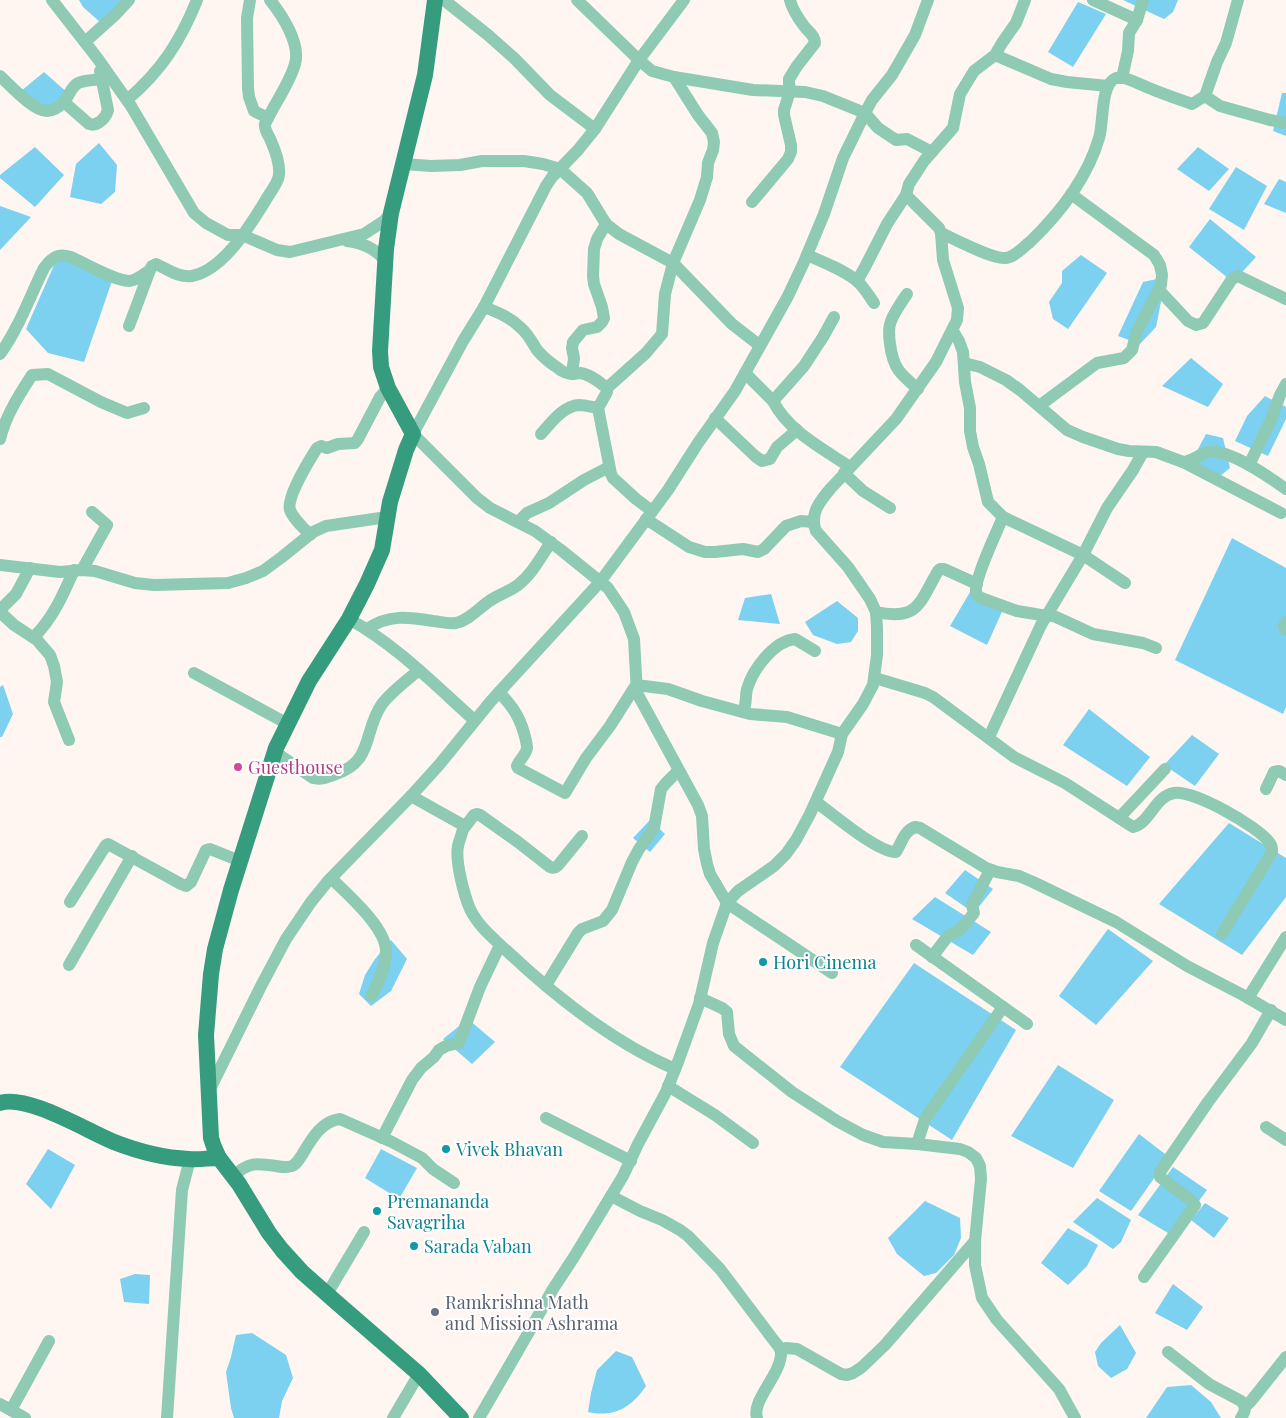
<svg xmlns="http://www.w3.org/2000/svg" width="1286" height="1418" viewBox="0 0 1286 1418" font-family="'Playfair Display',serif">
<rect width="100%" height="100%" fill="#fff6f1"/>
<g fill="#7cd0f0">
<path d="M79,0H128L100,22L83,7Z"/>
<path d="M1123,0H1178L1173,12L1164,19Z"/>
<path d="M1078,2L1106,14L1073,67L1048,52Z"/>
<path d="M44,72L69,94L53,110L33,103L21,91Z"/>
<path d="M1282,93H1286V136L1273,131Z"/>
<path d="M99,143L117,165L115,192L101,204L70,197L76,164Z"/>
<path d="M35,147L64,175L35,207L0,178V175Z"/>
<path d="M1198,147L1229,169L1209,191L1177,169Z"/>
<path d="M1236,167L1267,186L1244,230L1209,209Z"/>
<path d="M1279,179L1286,182V213L1264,204Z"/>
<path d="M0,206L31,217L0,250Z"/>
<path d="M1210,219L1256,257L1233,282L1189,247Z"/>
<path d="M1081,255L1107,273L1068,329L1053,319L1049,302L1062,283V271Z"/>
<path d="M58,256L112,281L84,362L48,353L26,329Z"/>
<path d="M1166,277L1156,327L1140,344L1118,336L1143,282Z"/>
<path d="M1191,358L1223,384L1208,407L1162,386Z"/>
<path d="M1265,396L1286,407V419L1268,456L1235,441L1247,416Z"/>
<path d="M1206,434L1223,438L1230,468L1215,480L1189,466Z"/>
<path d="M1232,538L1286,568V707L1283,714L1175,660Z"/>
<path d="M973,587L1005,605L987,645L950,626Z"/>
<path d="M771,594L780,624L738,620L745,598Z"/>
<path d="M837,601L858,618V631L851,642L837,644L813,635L805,622Z"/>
<path d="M3,685L13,714L2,737H0V687Z"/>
<path d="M1089,709L1150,757L1127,786L1063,745Z"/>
<path d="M1192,735L1219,754L1195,786L1164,765Z"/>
<path d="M650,820L665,834L650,852L633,838Z"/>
<path d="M1229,823L1286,858V897L1242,955L1159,904Z"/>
<path d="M965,870L993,889L974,913L945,893Z"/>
<path d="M935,897L991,932L973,955L912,919Z"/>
<path d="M1108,929L1153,961L1096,1025L1059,996Z"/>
<path d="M391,940L407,959L391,991L371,1006L359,994L365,975L375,959Z"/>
<path d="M914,963L1016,1030L952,1140L840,1067Z"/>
<path d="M468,1019L495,1042L472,1064L443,1039Z"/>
<path d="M1058,1065L1114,1100L1073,1168L1011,1136Z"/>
<path d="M1139,1134L1169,1157L1131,1211L1099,1191Z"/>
<path d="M48,1149L75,1165L51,1209L26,1184Z"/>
<path d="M381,1149L417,1168L399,1199L365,1178Z"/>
<path d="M1173,1167L1207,1190L1173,1236L1138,1215Z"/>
<path d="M1097,1198L1131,1220L1121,1242L1113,1249L1073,1222Z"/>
<path d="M925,1201L960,1218L961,1238L954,1255L936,1273L924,1276L897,1254L888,1238Z"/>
<path d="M1205,1203L1229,1218L1214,1238L1191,1220Z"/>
<path d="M1068,1228L1098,1245L1087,1266L1068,1285L1041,1263Z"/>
<path d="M135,1274L150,1275L149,1304L124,1302L120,1279Z"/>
<path d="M1173,1284L1203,1307L1187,1330L1155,1313Z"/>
<path d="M1120,1325L1136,1353L1127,1369L1111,1378L1098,1366L1095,1352L1101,1343Z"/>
<path d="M252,1333L286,1355L293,1378L282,1401L279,1418H234L231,1408L226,1372L231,1357L236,1335Z"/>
<path d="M616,1351L632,1357L646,1386C632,1406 616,1418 588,1412L591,1393L597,1370Z"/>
<path d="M1191,1385L1211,1402L1221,1418H1146L1167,1387Z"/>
</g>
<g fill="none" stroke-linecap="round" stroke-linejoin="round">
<g stroke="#8ecab4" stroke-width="12">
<path d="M52,0L98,59L131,106L194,213L206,223L228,235H242L277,250L290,252L364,234L384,221L391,213"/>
<path d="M250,0L247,18L248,88L249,97L254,111L268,118"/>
<path d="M444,0L488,35L514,58L550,95L595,129"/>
<path d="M577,0L639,60L652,71L674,77L753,90L805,92L823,96L865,113L878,128L896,140L907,139L932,152"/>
<path d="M684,0L639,60L595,129L578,150L552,177L546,186L484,307L463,341L413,434L477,498L490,508L535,531L561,550L608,588L624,612L634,639L637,693L698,805L702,816L704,849L707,864L710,874L727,903L832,973"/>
<path d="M1093,0L1137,20L1143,0"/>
<path d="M85,42L116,14L129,0"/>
<path d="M995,55L1051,79L1067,82L1108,86"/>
<path d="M0,76C10,85 33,111 47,111C53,111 60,106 64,102C69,96 71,87 78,83C84,80 95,80 102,79"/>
<path d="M1122,78L1128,51L1129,33L1137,20"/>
<path d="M1205,96L1217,62L1226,43L1238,0"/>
<path d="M127,100C161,71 180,42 197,0"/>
<path d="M64,102L89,124C97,127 106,118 108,110L100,71"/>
<path d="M404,164L431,166L460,165L482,161H524L543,164L560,169L587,193L606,224L619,234L673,263L732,324L759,345"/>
<path d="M752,202L788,159L791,152V145L784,115V110L790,91L789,83V79L797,66L815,43C815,35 808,32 804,26C798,18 792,9 790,0"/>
<path d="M941,233C954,239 992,259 1005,258C1014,258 1023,247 1030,242C1060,213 1087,179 1099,138C1104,123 1100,84 1116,78C1118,78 1122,78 1124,78C1132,80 1141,85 1149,88C1163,94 1178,99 1192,104L1205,96L1220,106L1270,120L1286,123"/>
<path d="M347,241C363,243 374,248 385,260"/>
<path d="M807,255C823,262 844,270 857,281C864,287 869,296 874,303"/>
<path d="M857,281L865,267L887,224L906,195"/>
<path d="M1159,290L1188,321L1196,325L1203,323L1232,279L1238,276L1286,299"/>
<path d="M907,294C901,303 895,311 891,321C888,328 889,337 890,344C893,368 900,374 918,389"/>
<path d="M484,307C497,312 510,317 521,328C528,334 532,342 537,350C543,357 550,363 558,368C561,371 567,374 572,374C575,374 577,373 580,373C590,374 599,382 607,388V392L598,408L611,474L613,478L636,499L652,511"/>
<path d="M834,317L823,337L804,366L773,401C788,431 823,449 850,467"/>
<path d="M129,326L150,270L152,266L156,264C167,269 179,278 192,276C224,270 251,224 267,198C271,191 278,183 279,175C280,165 275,150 271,141C269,135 264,131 265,124C274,104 289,85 295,64C301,44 282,15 270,0"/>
<path d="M953,331L959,341L963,352L965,382L970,408V431L973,447L979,464L988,502L1003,517L1083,555L1041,625L989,737"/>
<path d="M0,354C19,328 30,296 44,268C52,257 58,253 71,257C84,263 115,281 129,281C136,281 144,274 150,270"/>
<path d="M964,363L980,367L1006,380L1020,390L1067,430L1083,437L1118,449L1129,451L1156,452L1183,462C1193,461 1199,454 1209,452C1230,449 1269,477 1286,489"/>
<path d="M745,373L773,401"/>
<path d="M572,374L574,358L572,348L573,342L583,330L597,327L602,322L604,318L602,307L594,284L593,276L594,249L597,239L606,224"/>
<path d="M607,388L646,353L662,334L665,294L673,263L700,200L707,177L708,163L713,150L714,142L712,133L698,115L674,77"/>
<path d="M1039,406L1097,363L1124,358L1132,350L1137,331L1161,285L1162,275L1160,265L1154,255L1071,194"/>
<path d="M715,418L755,456L762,461L770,459L777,447L797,430"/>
<path d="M541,434C551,423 563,406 579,405C585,405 592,407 598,408"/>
<path d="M0,439C6,415 19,395 32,375L48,374L101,402L127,413L144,408"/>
<path d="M1183,462L1281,513"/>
<path d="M1249,465L1271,420L1280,395L1286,384"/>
<path d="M844,473L863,491L890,508"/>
<path d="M1003,517C997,531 974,580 976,592C977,596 978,596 981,598L1017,611L1041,615H1048L1056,617L1093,634L1143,643L1156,648"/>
<path d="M646,519L689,547L705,552H715L743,549L758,552L764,549L786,526L801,521L814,522"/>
<path d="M518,522L527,513L549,503L584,480L609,467"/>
<path d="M310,535C303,527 293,519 290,510C286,498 310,459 317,448L321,446L327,448L338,444L355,443L358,439L380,397L388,388"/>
<path d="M0,565L60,572L82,570L95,571L135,583L154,585L228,583L246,578L263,571L282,557L313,532L326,526L387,517"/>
<path d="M82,570L107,525L92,512"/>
<path d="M1125,583L1083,555L1107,508L1133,470L1143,452"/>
<path d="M0,610L16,594L30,568"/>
<path d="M0,612L14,625L37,640L50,655L54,666L57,682L54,702L69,740"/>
<path d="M876,612C919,621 919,603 938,571L940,569H944L977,584"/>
<path d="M349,619C396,645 434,684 474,720"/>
<path d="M1286,622L1284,626L1286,630"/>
<path d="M367,629C389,614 408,617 433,621C441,622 449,624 456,623C469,620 478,609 488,602C497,595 509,592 518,585C532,574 541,557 551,542"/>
<path d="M34,637C53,618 63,595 74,570"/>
<path d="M194,673L288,724"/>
<path d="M875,678L925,693L933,697L1014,757L1065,783L1133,827C1150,823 1155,796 1174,793C1194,790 1257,826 1269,842C1272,845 1272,848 1272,852L1222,934"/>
<path d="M499,692C511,705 519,715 524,733C525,737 527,743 527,748C526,755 519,760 517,766L518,768L565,793L586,758L610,726L636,685L668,689L702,701L750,714L787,717L842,734"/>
<path d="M743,712C747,703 745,697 747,689C753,669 774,641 795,639L815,651"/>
<path d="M275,752L313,778C321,780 328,777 336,774C374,761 363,731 382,704C392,691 406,681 419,670"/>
<path d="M1266,789L1274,772L1279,771L1286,775"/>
<path d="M411,796L463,825C464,832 459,839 458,846C455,861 464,895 470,909C478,926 494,939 508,952C556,997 614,1043 675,1069"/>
<path d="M816,802C833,814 878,853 896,852C902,842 904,831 915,827L920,828L986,868L997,872L1019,876L1033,882L1116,922L1187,966L1243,995L1286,1020"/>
<path d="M1119,818L1165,769"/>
<path d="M464,828L474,815L477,814L480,815L518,842L550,867C555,869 557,867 560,863L582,836"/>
<path d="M331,878C347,894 387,928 386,952C385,969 379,982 371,996"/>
<path d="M70,902L106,845L108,844L181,884L186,886L191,882L206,850L210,849L240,861"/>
<path d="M916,945L1027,1024"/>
<path d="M932,957L948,936L961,929L974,913L972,905L990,870"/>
<path d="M69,965L132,856"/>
<path d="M546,985L578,933L582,929L603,921L612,910L632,862L639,849L654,828L661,789L666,783L678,771"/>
<path d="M700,998L722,1008L727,1012L729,1034L734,1046L792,1092L837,1121L863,1135L883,1142L917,1144L960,1149L968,1152L976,1158L980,1166L981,1179L975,1241V1265L982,1298L997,1320L1059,1389L1075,1418"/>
<path d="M1248,998L1286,937"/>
<path d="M668,1086L715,1115L753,1143"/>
<path d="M209,1091L261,986L286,939L311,902L328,881L411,796L439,765L491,701L600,582L668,490L698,443L735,391L788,296L804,262L824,214L843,158L865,113L872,100L892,75L915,35L928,0"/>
<path d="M546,1118L631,1161"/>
<path d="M1266,1127L1286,1140"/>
<path d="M382,1138L412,1080L421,1068L434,1057L439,1050L446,1046L459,1043L480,987L500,945"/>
<path d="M917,1144L925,1119L1003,1007"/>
<path d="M233,1176C249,1162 256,1163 276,1166C281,1167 287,1168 292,1166C297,1164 299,1159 302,1155C311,1140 321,1121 340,1119L392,1142L422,1158L433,1169L454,1183"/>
<path d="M611,1196L640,1211L662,1220L680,1230L688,1236L720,1269L775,1342C778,1345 780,1348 781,1352C782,1374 751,1400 757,1418"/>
<path d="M1144,1277L1195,1205L1193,1202L1160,1177V1172L1208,1102L1252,1043L1271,1010"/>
<path d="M327,1294L364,1232"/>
<path d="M781,1351L786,1348L797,1349L841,1374L847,1375L853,1373L862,1367L885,1345L975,1241"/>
<path d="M1168,1352L1209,1384L1241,1401C1247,1407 1245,1412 1241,1418"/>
<path d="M0,1404L25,1418"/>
<path d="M1244,1404H1248L1251,1401L1286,1357"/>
<path d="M11,1410L49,1341"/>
<path d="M167,1418L182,1190L190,1159"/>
<path d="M393,1418L419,1374"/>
<path d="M479,1418L530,1330L553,1289L574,1257L623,1176L638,1144L666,1092L678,1062L699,1004L713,943L727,903L738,891L774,866L786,854L796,840L810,814L838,752L842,734L863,704L873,685L877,655V628L876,612L870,599L848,567L816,531C809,514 820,501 831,488L896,419L936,362L957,320L958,308L943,260L941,233L939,228L906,195L909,184L924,161L953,128L960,94L974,71L995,55L1002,43L1016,23L1025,0"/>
</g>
<g stroke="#369c7e" stroke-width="16">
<path d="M435,0L425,75L391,213L386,249L380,351L381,367L388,388L413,434L406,450L390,502L382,550L367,584L349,619L309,681L276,748L231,890L215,949L211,974L206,1035L211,1138L214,1147L219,1158L239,1184L269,1233L282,1250L302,1272L336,1302L419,1374L461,1418"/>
<path d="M0,1103C27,1094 87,1131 114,1142C137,1151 164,1158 189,1159C199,1160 209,1158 219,1158"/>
</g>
</g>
<circle fill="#d1479c" stroke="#fff" stroke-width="2" cx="238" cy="767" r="5"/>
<g fill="#0f9aa8" stroke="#fff" stroke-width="2">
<circle cx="763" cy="962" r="5"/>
<circle cx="446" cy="1149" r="5"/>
<circle cx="377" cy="1211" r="5"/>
<circle cx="414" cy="1246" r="5"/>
</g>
<circle fill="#6b7280" stroke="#fff" stroke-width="2" cx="435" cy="1312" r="5"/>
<g text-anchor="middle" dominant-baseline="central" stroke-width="4" stroke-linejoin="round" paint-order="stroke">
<g font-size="18" fill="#b23c85" stroke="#fff" text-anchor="start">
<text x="248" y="767">Guesthouse</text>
</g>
<g font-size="18" fill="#0d838f" stroke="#fff" text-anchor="start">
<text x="773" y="962">Hori Cinema</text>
<text x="456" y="1149">Vivek Bhavan</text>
<text x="387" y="1201">Premananda<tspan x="387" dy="21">Savagriha</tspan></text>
<text x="424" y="1246">Sarada Vaban</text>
</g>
<g font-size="18" fill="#5b616d" stroke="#fff" text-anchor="start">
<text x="445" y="1302">Ramkrishna Math<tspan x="445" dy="21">and Mission Ashrama</tspan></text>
</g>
</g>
</svg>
